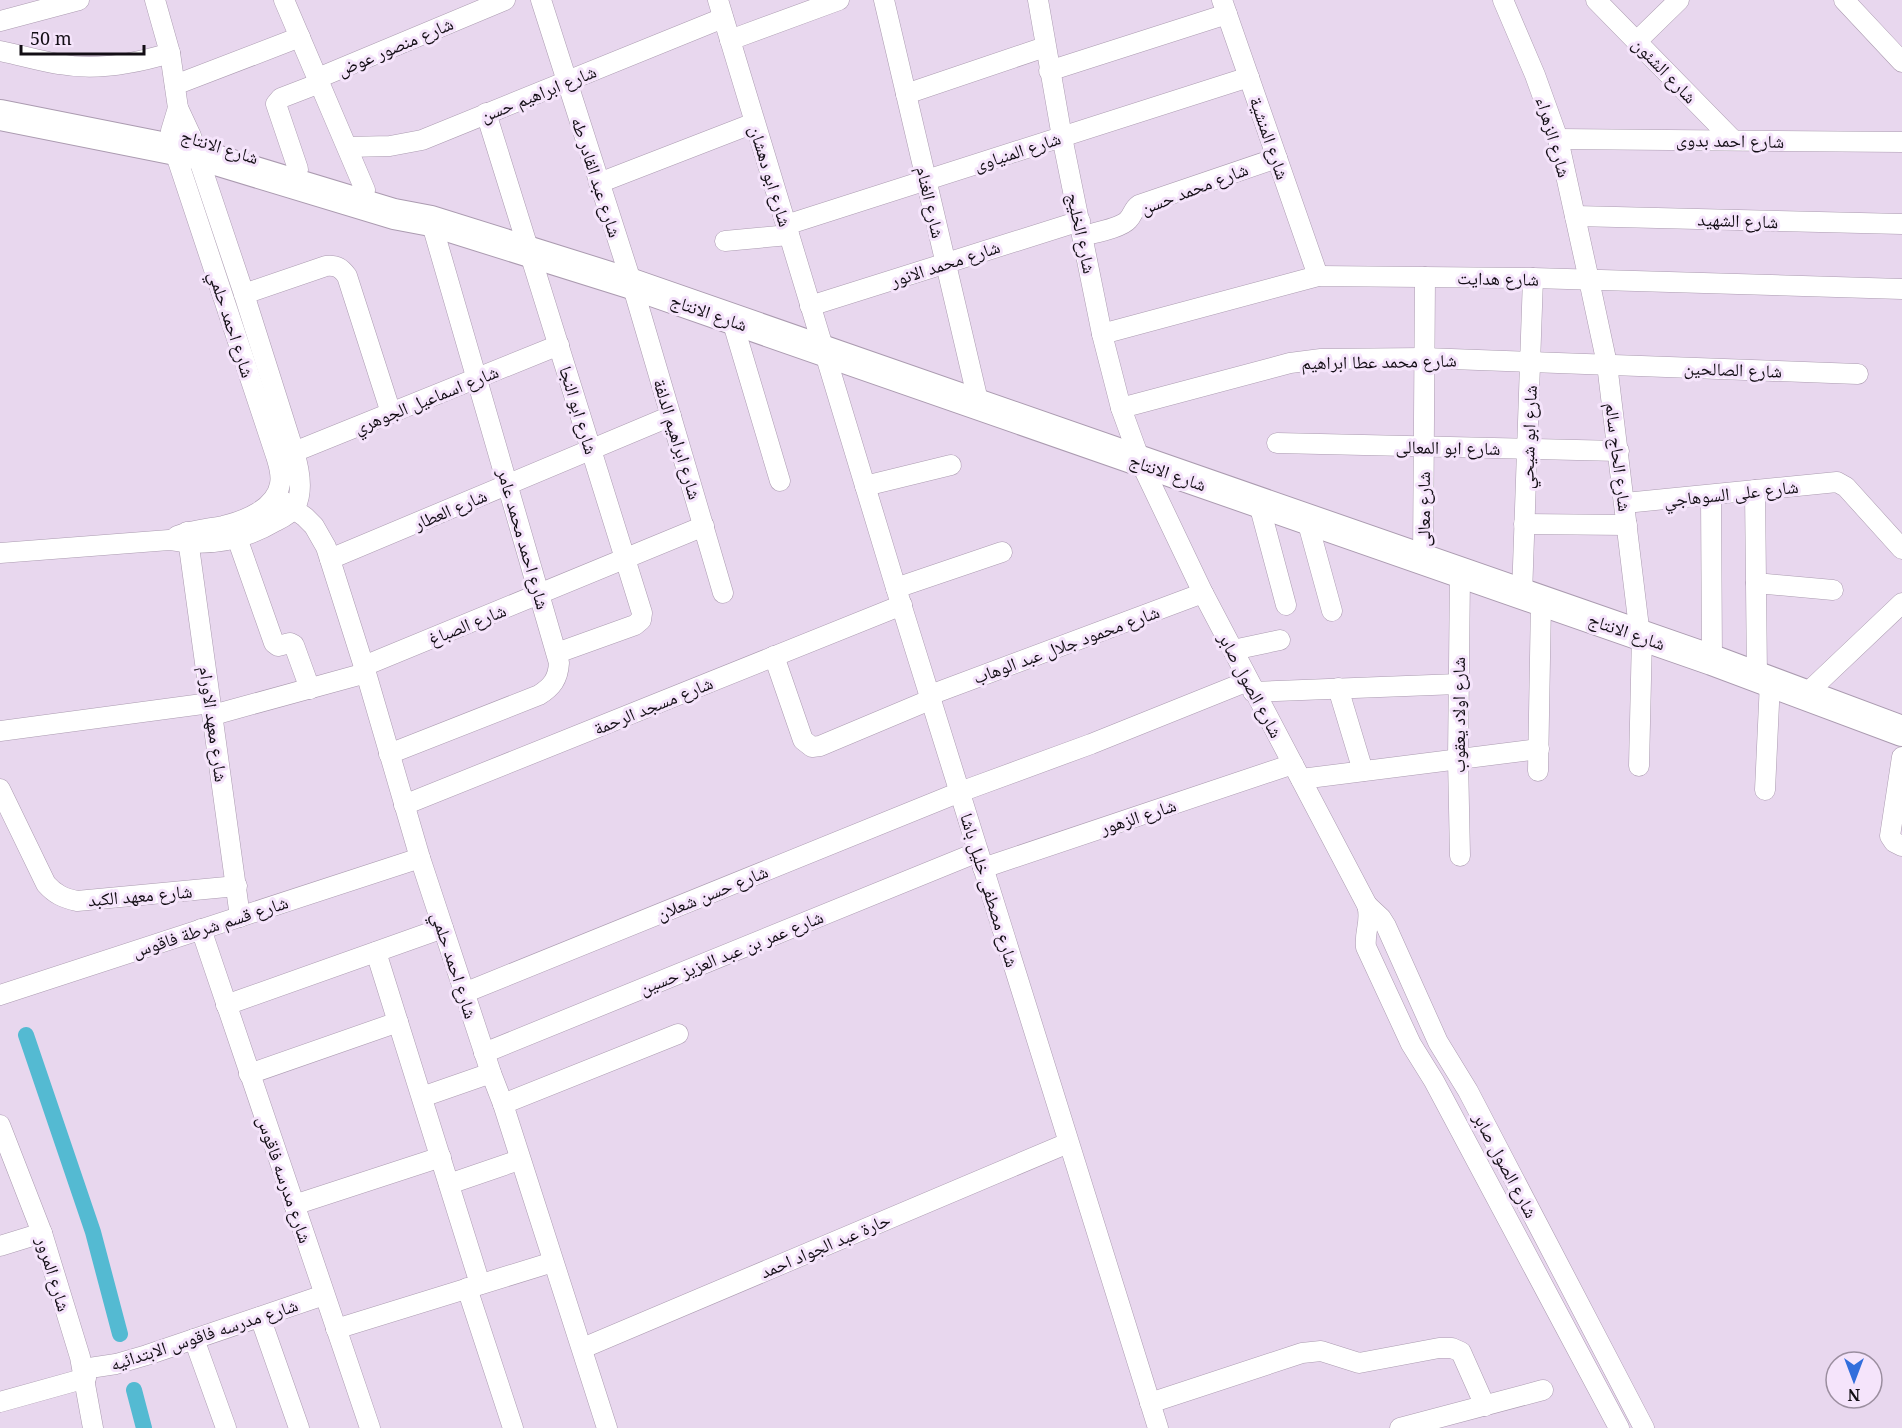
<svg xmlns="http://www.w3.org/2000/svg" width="1902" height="1428" viewBox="0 0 1902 1428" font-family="'Noto Serif','Noto Naskh Arabic',serif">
<rect width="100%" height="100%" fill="#e8d7ee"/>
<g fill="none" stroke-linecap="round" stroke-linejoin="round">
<g stroke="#54bad2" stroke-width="16">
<path d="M26,1035L93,1232L120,1334"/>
<path d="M134,1390L144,1428"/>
</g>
<defs>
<g id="street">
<path d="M284,0L365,190"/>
<path d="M541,0L632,284L723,593"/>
<path d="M718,0L896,588L1158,1428"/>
<path d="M884,0L979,405"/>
<path d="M1038,0L1062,137L1102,334L1121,408L1141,463L1203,593L1367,905C1372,920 1364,932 1366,947L1411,1044L1434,1081L1619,1428"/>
<path d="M1222,0L1318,276"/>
<path d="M1503,0L1535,75L1558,139L1589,280L1607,364L1640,636"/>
<path d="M1596,0L1733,140"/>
<path d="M1844,0L1902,62"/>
<path d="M0,21L79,0"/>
<path d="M730,40L839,0"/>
<path d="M1637,41L1679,0"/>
<path d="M0,51C20,55 39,61 59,64C96,71 134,64 170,53"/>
<path d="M1049,71L1227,14"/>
<path d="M318,78L505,0"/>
<path d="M175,85L300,37"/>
<path d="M906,94L1045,47"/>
<path d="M486,113L642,613L641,620L635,625L557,653"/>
<path d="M1558,139L1902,142"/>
<path d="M348,147L390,146L422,140L723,18"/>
<path d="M298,169L276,104L281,98L320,83"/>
<path d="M599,183L754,123"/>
<path d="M1575,216L1902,224"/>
<path d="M786,225L1249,77"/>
<path d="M1083,236C1093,233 1121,228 1128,220C1133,215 1133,209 1139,205L1277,158"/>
<path d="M725,241L789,235"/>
<path d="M244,294L326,266C337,265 341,268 347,276L391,413"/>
<path d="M810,306L1080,221"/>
<path d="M732,320L780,481"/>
<path d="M1102,334L1318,276L1533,278L1902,289"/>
<path d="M1121,408L1290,363L1321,359L1424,358L1858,374"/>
<path d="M1277,443L1619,451"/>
<path d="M294,452L559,345"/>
<path d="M865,486L951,465"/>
<path d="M1755,490L1757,677"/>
<path d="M1711,495L1712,660"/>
<path d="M276,496L305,517L314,526L326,547L366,673L420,858L491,1073L503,1104L607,1428"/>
<path d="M1625,503L1837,482L1846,487L1902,549"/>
<path d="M1259,504L1286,605"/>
<path d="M1307,520L1332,611"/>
<path d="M1524,524L1627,525"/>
<path d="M187,532L240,917"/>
<path d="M177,536C192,530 207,529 223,526C244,521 276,509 280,484C282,474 279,466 276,456L174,149L171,131L178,108"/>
<path d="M237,538L274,643L278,646L290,643L294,645L310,689"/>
<path d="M0,553L169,540C207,547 244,540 276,521C282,518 292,512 295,507C304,491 299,468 294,452L244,294L191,136L178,108L170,53L155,0"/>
<path d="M330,559L671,416"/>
<path d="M1423,560L1425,277"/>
<path d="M1460,573L1458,759L1460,856"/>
<path d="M1756,583L1833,590"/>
<path d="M896,588L1002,552"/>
<path d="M1522,595L1533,278"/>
<path d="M1233,650L1280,640"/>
<path d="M774,656L803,740L812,747L820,746L932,699"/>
<path d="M364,666L704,526"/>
<path d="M1338,688L1363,771"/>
<path d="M1253,692L1458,684"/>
<path d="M930,695L1203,593"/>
<path d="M1805,695L1902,603"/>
<path d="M213,715L366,673"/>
<path d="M0,731L210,703"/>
<path d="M389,754L539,695C552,687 558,679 559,663L431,221"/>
<path d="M1902,757L1890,836L1894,842L1902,846"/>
<path d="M1639,766L1642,636"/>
<path d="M1538,771L1541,602"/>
<path d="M1301,779L1539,749"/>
<path d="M0,789L46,884C55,894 63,898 77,901L237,886"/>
<path d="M1765,790L1770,682"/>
<path d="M404,805L902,605"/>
<path d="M983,868L1293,764"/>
<path d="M1367,905L1381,918L1386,926L1438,1042L1468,1091L1644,1428"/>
<path d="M201,929L370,1428"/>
<path d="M376,952L480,1284"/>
<path d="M464,993L960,792L1091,744L1248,681"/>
<path d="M0,995L420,858"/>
<path d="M226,1005L443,928"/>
<path d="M484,1053L978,852"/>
<path d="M249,1074L398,1022"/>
<path d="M422,1097L491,1073"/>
<path d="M503,1104L678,1034"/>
<path d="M0,1125L42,1233L80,1357L93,1428"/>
<path d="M449,1184L519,1160"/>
<path d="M294,1205L441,1157"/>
<path d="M0,1246L42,1233"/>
<path d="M467,1288L513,1428"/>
<path d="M260,1317L299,1428"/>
<path d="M336,1329L553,1262"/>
<path d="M194,1339L226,1428"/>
<path d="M583,1348L1068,1143"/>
<path d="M83,1369L116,1364L147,1355L324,1295"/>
<path d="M0,1402L86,1378"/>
<path d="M1150,1403L1302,1353L1321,1351L1359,1363L1439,1348H1452L1461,1352L1485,1406"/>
<path d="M1400,1428L1543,1390"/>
</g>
<path id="primary" d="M0,115L196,154L394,214L431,221L632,284L1712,660L1902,731"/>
</defs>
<use href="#street" stroke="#ab9bb0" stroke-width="21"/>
<use href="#primary" stroke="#ab9bb0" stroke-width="32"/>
<use href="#street" stroke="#fff" stroke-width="20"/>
<use href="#primary" stroke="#fff" stroke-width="30"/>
</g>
<g text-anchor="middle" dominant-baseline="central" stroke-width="6" stroke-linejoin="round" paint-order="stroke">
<g font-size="18" fill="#130e15" stroke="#f5e4fb">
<text transform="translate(395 46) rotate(-23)">شارع منصور عوض</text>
<text transform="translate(1665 70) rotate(46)">شارع الشئون</text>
<text transform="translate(538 93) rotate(-22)">شارع ابراهيم حسن</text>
<text transform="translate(1554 137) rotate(74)">شارع الزهراء</text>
<text transform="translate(1270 138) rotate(71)">شارع المنشية</text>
<text transform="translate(1730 140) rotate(1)">شارع احمد بدوى</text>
<text transform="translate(220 146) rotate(17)">شارع الانتاج</text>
<text transform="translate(1017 151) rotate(-18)">شارع المنياوى</text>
<text transform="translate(771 176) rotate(73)">شارع ابو دهشان</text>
<text transform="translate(597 177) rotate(72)">شارع عبد القادر طه</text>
<text transform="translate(1194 188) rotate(-21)">شارع محمد حسن</text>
<text transform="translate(931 202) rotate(77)">شارع الغنام</text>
<text transform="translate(1738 220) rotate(2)">شارع الشهيد</text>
<text transform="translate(1082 233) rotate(78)">شارع الخليج</text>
<text transform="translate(945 263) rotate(-18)">شارع محمد الانور</text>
<text transform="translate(1498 278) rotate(1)">شارع هدايت</text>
<text transform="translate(709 312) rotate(19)">شارع الانتاج</text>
<text transform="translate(232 324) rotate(72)">شارع احمد حلمي</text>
<text transform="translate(1379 361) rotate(-1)">شارع محمد عطا ابراهيم</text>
<text transform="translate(1733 369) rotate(2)">شارع الصالحين</text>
<text transform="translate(426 399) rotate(-22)">شارع اسماعيل الجوهري</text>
<text transform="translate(579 410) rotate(73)">شارع ابو النجا</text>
<text transform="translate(1528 437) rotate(-88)">شارع ابو شيحي</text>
<text transform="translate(678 439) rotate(73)">شارع ابراهيم الدلفة</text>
<text transform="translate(1448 447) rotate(1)">شارع ابو المعالى</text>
<text transform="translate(1619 457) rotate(83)">شارع الحاج سالم</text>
<text transform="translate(1168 472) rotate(19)">شارع الانتاج</text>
<text transform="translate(1731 493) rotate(-6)">شارع على السوهاجي</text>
<text transform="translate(450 509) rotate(-23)">شارع العطار</text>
<text transform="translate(1423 509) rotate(-90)">شارع معالى</text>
<text transform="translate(524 539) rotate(74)">شارع احمد محمد عامر</text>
<text transform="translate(467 624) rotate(-22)">شارع الصباغ</text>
<text transform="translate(1627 631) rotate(19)">شارع الانتاج</text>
<text transform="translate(1066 644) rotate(-20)">شارع محمود جلال عبد الوهاب</text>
<text transform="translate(1251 685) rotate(62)">شارع الصول صابر</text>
<text transform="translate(653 705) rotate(-22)">شارع مسجد الرحمة</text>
<text transform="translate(1458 715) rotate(-90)">شارع اولاد يعقوب</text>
<text transform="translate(214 724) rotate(82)">شارع معهد الاورام</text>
<text transform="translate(1138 816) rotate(-18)">شارع الزهور</text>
<text transform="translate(990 890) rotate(73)">شارع مصطفى خليل باشا</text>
<text transform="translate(712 892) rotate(-22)">شارع حسن شعلان</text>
<text transform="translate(140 895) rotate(-5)">شارع معهد الكبد</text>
<text transform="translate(210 926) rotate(-18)">شارع قسم شرطة فاقوس</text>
<text transform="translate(731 952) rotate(-22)">شارع عمر بن عبد العزيز حسين</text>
<text transform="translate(455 965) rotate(72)">شارع احمد حلمي</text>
<text transform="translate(1506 1165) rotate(62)">شارع الصول صابر</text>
<text transform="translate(285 1179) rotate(71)">شارع مدرسه فاقوس</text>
<text transform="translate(825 1245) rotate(-23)">حارة عبد الجواد احمد</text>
<text transform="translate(54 1274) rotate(73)">شارع المرور</text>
<text transform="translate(204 1334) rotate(-18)">شارع مدرسه فاقوس الابتدائيه</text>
</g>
</g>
<g transform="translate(1854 1380) rotate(180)"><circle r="28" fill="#f5e4fb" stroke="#9b8e9f" stroke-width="1.5"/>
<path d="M0-4.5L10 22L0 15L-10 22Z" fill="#326edc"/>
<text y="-9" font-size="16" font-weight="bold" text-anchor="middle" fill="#130e15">N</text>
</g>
<path d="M21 45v9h123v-9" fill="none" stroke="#130e15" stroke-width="3"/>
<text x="30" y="45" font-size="18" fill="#130e15" stroke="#f5e4fb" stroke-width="4.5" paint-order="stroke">50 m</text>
</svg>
